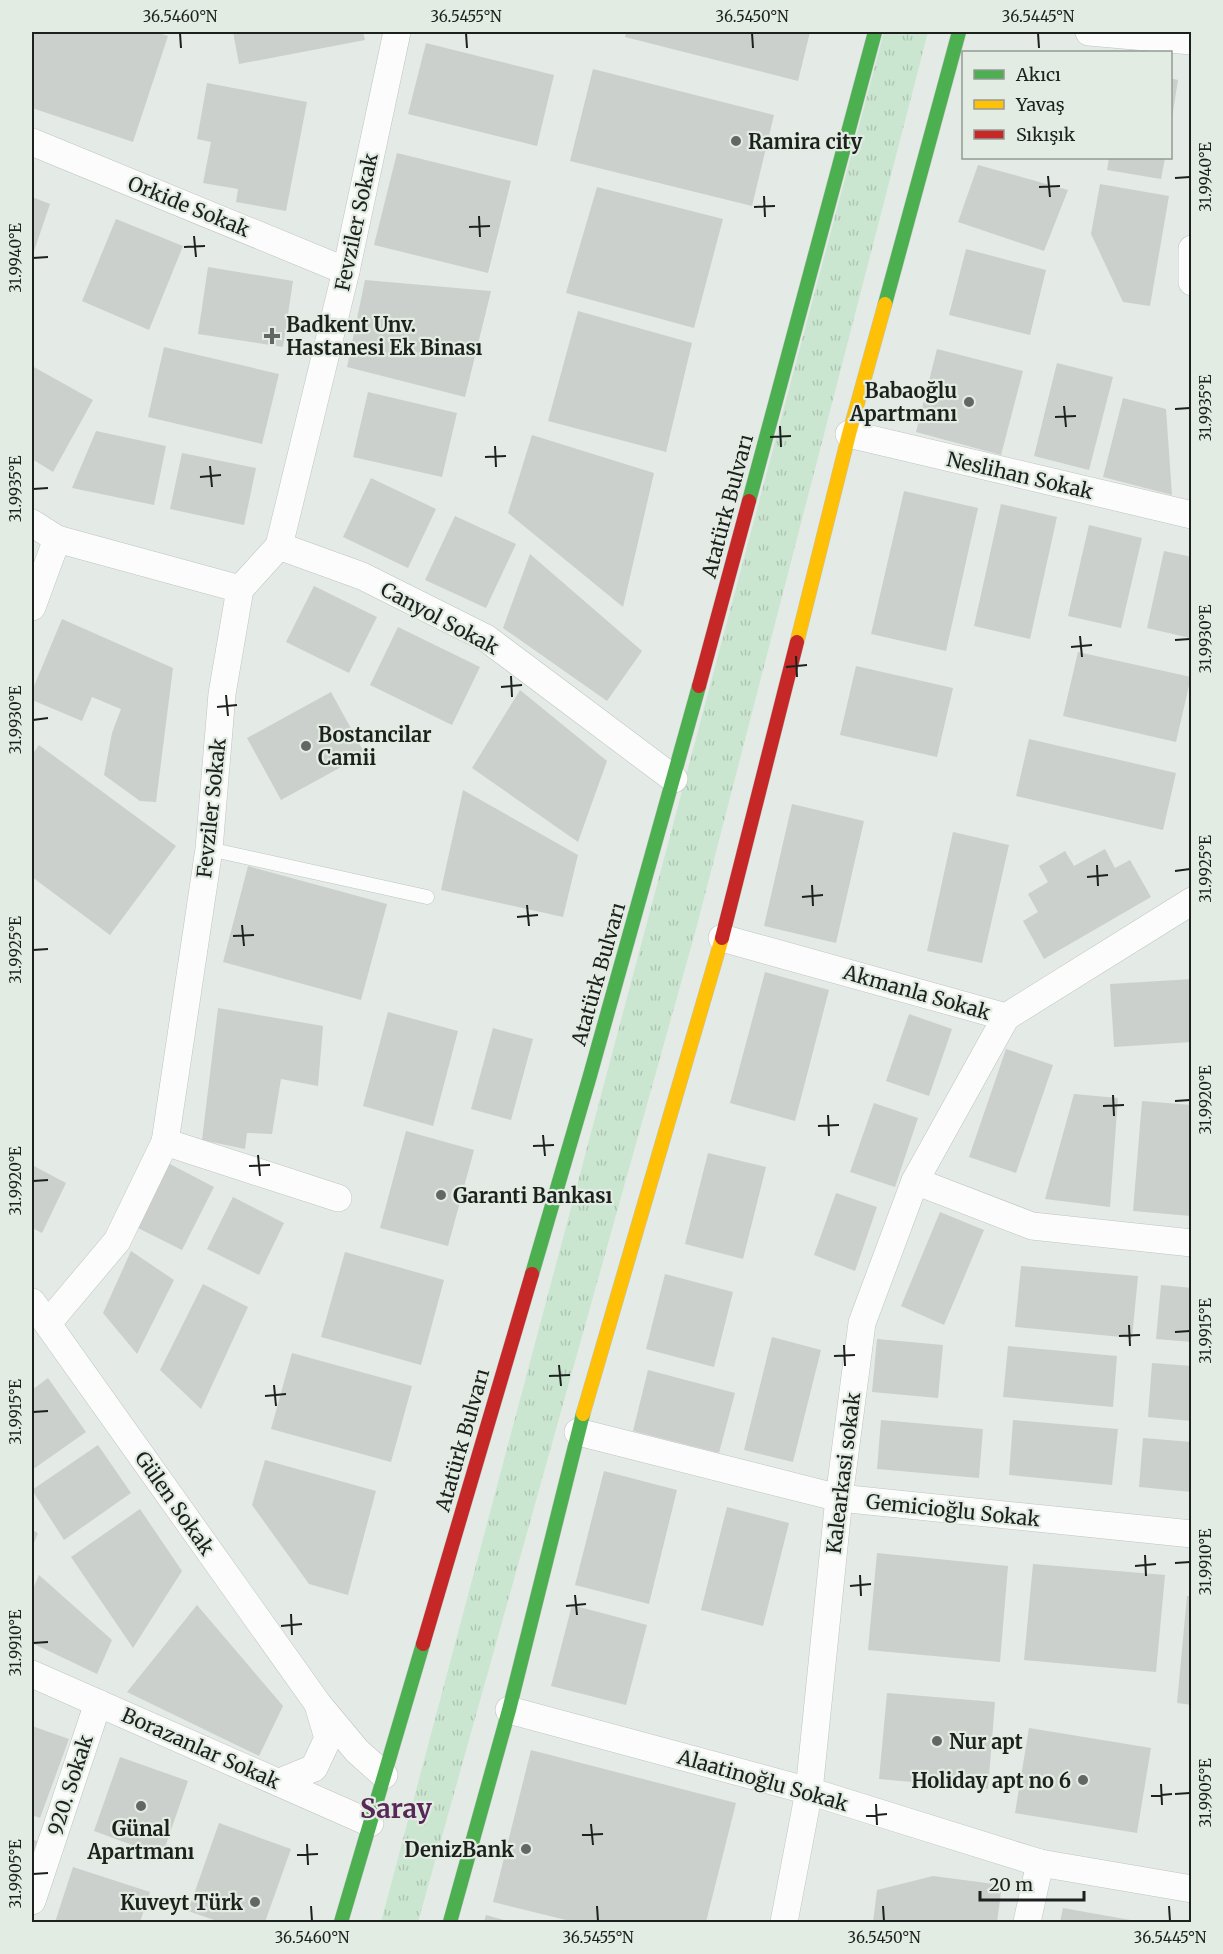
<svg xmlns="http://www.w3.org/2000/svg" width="1223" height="1954" viewBox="0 0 1223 1954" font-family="Merriweather,serif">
<defs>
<pattern id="grass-tufts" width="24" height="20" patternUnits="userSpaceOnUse" patternTransform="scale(1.5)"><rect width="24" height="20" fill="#cbe6d0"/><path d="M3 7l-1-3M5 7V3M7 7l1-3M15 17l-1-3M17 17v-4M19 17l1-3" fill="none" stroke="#aec5b2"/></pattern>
</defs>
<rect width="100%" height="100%" fill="#e4eae5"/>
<path fill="url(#grass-tufts)" d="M884,32H928L695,933L418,1922H381Z"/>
<g fill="#cbd0cc">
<path d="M32,32H156L168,36L133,142L32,108Z"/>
<path d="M233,32H363L365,40L239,64Z"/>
<path d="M626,32H810L798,81L625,37Z"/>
<path d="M426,43L554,75L537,146L408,114Z"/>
<path d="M593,69L774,115L752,206L570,161Z"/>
<path d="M1170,78L1178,80L1172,118H1170Z"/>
<path d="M207,83L307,102L286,211L236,202L238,189L203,183L211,142L197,139Z"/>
<path d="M397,153L511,181L488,273L374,245Z"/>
<path d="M1109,158H1165L1161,179L1107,170Z"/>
<path d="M978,165L1068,190L1044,251L958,222Z"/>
<path d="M1100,184L1169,196L1150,306L1123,302L1091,234Z"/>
<path d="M597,187L723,219L694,328L566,293Z"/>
<path d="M32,197L50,204L32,257Z"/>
<path d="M116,219L183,246L149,330L82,301Z"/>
<path d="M966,249L1046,270L1030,335L949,315Z"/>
<path d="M208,267L293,281L283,347L198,334Z"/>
<path d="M365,280L491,291L465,397L347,367Z"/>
<path d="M578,311L692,343L666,452L548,421Z"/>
<path d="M164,347L279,374L262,444L148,417Z"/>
<path d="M937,349L1023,371L1001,455L916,432Z"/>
<path d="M1057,363L1113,377L1089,470L1034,456Z"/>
<path d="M32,366L93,400L53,472L32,459Z"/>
<path d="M368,392L457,413L442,477L353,457Z"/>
<path d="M1123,398L1166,409L1172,495L1103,477Z"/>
<path d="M96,431L166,446L154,505L72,488Z"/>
<path d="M532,435L654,473L623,607L508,513Z"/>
<path d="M182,453L256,468L244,525L170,509Z"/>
<path d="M371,478L436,509L408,568L343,537Z"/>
<path d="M904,491L978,508L946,651L871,634Z"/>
<path d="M1001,504L1057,517L1030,639L974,626Z"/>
<path d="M455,516L516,544L486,608L425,580Z"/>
<path d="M1089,525L1142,538L1121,628L1068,616Z"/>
<path d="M1164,551L1192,557L1190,638L1147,628Z"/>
<path d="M530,554L642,651L607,701L503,628Z"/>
<path d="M314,586L377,617L349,673L286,642Z"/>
<path d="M62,619L173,668L156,802L140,801L104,775L112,733L121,709L92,697L82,721L32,700V691Z"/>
<path d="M398,627L480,667L452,725L370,685Z"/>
<path d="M1078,652L1191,677L1176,742L1063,716Z"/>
<path d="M856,666L953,688L937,757L840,735Z"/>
<path d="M520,690L607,761L578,842L472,768Z"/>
<path d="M331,692L365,754L281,800L247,738Z"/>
<path d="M1029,739L1176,773L1163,830L1016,796Z"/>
<path d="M39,745L176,846L110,935L32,877V755Z"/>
<path d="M463,790L578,855L563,917L441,890Z"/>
<path d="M792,804L864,821L836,943L764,926Z"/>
<path d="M953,832L1009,845L982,963L927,951Z"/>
<path d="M1105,849L1115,868L1130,860L1151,897L1044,959L1023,921L1038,912L1028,894L1048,882L1039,866L1065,851L1074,866Z"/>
<path d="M248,866L387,904L361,1000L223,962Z"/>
<path d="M765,972L829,990L795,1121L730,1103Z"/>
<path d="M1192,979V1042L1114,1047L1110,984Z"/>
<path d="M218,1008L323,1026L318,1086L281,1079L272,1134L247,1133L245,1149L202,1140Z"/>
<path d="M388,1012L458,1031L433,1126L363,1106Z"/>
<path d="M909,1014L952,1029L929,1096L886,1081Z"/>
<path d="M493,1028L533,1039L511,1120L471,1109Z"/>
<path d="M1006,1049L1053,1065L1016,1173L969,1157Z"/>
<path d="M1074,1094L1118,1098L1110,1207L1045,1199Z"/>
<path d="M1142,1101L1192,1105L1191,1216L1133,1211Z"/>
<path d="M874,1103L918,1118L895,1187L850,1172Z"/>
<path d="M406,1131L474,1150L448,1246L380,1228Z"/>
<path d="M708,1153L766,1167L743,1259L685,1244Z"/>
<path d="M166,1162L214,1187L182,1250L134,1226Z"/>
<path d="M32,1165L66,1183L42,1233L32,1228Z"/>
<path d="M836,1193L877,1207L855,1271L814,1255Z"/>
<path d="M233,1197L284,1223L259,1275L207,1249Z"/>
<path d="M940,1212L984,1230L944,1325L901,1306Z"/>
<path d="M131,1251L174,1280L137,1354L103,1313Z"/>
<path d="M345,1252L444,1280L421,1365L321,1337Z"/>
<path d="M1021,1266L1138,1276L1132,1338L1015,1327Z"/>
<path d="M665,1274L733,1292L714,1367L646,1349Z"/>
<path d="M203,1284L248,1307L201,1409L160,1370Z"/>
<path d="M1161,1285L1192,1288V1342L1156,1339Z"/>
<path d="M772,1337L821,1350L793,1462L744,1450Z"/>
<path d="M877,1339L943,1345L938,1398L872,1392Z"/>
<path d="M1008,1346L1117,1356L1113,1407L1003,1397Z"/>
<path d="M292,1353L412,1386L391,1462L271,1429Z"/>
<path d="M1152,1363L1192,1366V1421L1148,1417Z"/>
<path d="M648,1370L735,1393L719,1453L633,1431Z"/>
<path d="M48,1378L86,1432L32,1470V1390Z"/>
<path d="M881,1420L983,1429L979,1478L877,1469Z"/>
<path d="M1013,1420L1118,1429L1112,1485L1009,1475Z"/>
<path d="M1143,1438L1192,1442V1492L1139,1487Z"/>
<path d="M98,1445L131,1493L64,1540L32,1490Z"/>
<path d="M265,1460L376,1491L348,1595L309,1584L252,1505Z"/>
<path d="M604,1471L677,1490L649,1604L575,1585Z"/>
<path d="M727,1507L789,1523L763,1626L701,1610Z"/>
<path d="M140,1509L182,1571L133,1648L71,1557Z"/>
<path d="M32,1530L38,1533L32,1548Z"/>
<path d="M877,1553L1008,1566L1000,1662L868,1650Z"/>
<path d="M1033,1564L1165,1575L1156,1672L1024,1660Z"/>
<path d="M39,1575L112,1640L97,1674L32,1643V1591Z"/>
<path d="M1187,1596H1192V1705L1177,1703Z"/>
<path d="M197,1605L283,1706L259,1756L127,1692Z"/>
<path d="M572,1605L647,1625L626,1705L551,1686Z"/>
<path d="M887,1693L995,1702L988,1789L879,1779Z"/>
<path d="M32,1726L69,1739L40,1818L32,1815Z"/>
<path d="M1029,1728L1151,1748L1137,1833L1015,1813Z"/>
<path d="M531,1750L736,1803L706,1922H574L493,1902Z"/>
<path d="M120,1757L188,1781L162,1856L94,1831Z"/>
<path d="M219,1823L291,1849L265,1922H220L188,1911Z"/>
<path d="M32,1839L39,1842L32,1863Z"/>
<path d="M73,1867L150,1892L140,1922H55Z"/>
<path d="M933,1876L1002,1885L997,1922H873L877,1890Z"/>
<path d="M1063,1908L1136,1921V1922H1060Z"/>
<path d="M486,1915L511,1922H484Z"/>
</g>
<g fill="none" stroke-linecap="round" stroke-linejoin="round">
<defs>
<path id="lane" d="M209,849L427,897"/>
<g id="street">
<path d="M1089,32L1192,41"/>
<path d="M32,142L346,271"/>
<path d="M1192,249V282"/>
<path d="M849,434L1192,515"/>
<path d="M32,523L57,539L240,589"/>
<path d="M279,546L362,576L486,638L674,779"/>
<path d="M32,607L57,539"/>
<path d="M722,938L1006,1017L1192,901"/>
<path d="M165,1142L338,1198"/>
<path d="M915,1181L1032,1226L1192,1243"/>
<path d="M32,1302L318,1704L357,1751L384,1775"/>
<path d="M48,1323L117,1241L165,1142L209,849L222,694L240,589L279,546L346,271L397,32"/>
<path d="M578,1432L839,1498L1192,1534"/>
<path d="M32,1674L370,1823"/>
<path d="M509,1710L809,1791L1040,1863L1192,1889"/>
<path d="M280,1782L314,1768L328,1738L319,1708"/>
<path d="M32,1901L98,1703"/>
<path d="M784,1922L809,1791L839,1498L862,1323L915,1181L1006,1017"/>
<path d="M1027,1922L1040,1863"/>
</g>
<g id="fast">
<path d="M885,304L959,32"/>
<path d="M749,501L875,32"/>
<path d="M532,1274L589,1079L699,686"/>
<path d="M341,1922L423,1644"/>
<path d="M450,1922L509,1710L583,1414"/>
</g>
<g id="slow">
<path d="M797,642L849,434L885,304"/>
<path d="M583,1414L722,938"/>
</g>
<g id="jam">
<path d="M699,686L749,501"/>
<path d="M722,938L797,642"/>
<path d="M423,1644L532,1274"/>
</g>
</defs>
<use href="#lane" stroke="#bfc4c0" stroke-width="15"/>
<use href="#street" stroke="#bfc4c0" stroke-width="28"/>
<use href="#fast" stroke="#bfc4c0" stroke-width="15"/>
<use href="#slow" stroke="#bfc4c0" stroke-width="15"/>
<use href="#jam" stroke="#bfc4c0" stroke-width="15"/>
<use href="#lane" stroke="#fbfcfb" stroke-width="14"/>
<use href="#street" stroke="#fbfcfb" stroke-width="27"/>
<use href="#fast" stroke="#4caf50" stroke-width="14"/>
<use href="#slow" stroke="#ffc107" stroke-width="14"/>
<use href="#jam" stroke="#c62828" stroke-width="14"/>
</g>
<path fill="none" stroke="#1d211e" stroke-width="2" d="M180,33L181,48M466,33L467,48M752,33L753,48M1038,33L1039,48M1048,176L1050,197M1175,178L1190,177M1039,187L1060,186M764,196L765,217M754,207L775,206M479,216L480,237M469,227L490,226M194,236L196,257M184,247L205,246M33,258L48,257M1064,406L1066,427M1175,409L1190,408M1055,417L1076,416M780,426L781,447M770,437L791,436M495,446L496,467M485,457L506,456M210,466L212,487M200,477L221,475M33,489L48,488M1080,636L1082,657M1175,640L1190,639M1071,647L1092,645M796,656L797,677M786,667L807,665M511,676L512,697M501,687L522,685M226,695L228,716M217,707L237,705M33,720L48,718M1097,865L1098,886M1175,871L1190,869M1087,877L1108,875M812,885L813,906M802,897L823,895M527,905L529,926M517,917L538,915M242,925L244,946M233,936L254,935M33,950L48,949M1113,1095L1114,1116M1175,1101L1190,1100M1103,1106L1124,1105M828,1115L829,1136M818,1126L839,1125M543,1135L545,1156M533,1146L554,1145M258,1155L260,1176M249,1166L270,1165M33,1181L48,1180M1129,1325L1130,1346M1175,1332L1190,1331M1119,1336L1140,1335M844,1345L845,1366M834,1356L855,1355M559,1365L561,1386M549,1376L570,1375M274,1385L276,1406M265,1396L286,1394M33,1412L48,1411M1145,1555L1146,1576M1175,1563L1190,1562M1135,1566L1156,1564M860,1575L861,1596M850,1586L871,1584M575,1595L577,1615M566,1606L586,1604M291,1614L292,1635M281,1626L302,1624M33,1643L48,1642M1161,1784L1162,1805M1175,1794L1190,1793M1151,1796L1172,1794M876,1804L877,1825M866,1816L887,1814M591,1824L593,1845M582,1835L603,1834M307,1844L308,1865M297,1855L318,1854M33,1874L48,1873M311,1906L312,1921M597,1906L598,1921M883,1906L884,1921M1169,1906L1170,1921"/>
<g fill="#636764" stroke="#e2ece3" stroke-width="2">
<circle cx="736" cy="141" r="6"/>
<path d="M269 327h6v6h6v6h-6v6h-6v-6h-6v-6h6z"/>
<circle cx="969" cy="402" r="6"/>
<circle cx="306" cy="746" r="6"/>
<circle cx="441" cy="1195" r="6"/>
<circle cx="937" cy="1741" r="6"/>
<circle cx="1083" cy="1780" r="6"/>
<circle cx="141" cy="1806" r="6"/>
<circle cx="526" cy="1849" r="6"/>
<circle cx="255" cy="1902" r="6"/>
</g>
<g text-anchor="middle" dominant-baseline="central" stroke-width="4.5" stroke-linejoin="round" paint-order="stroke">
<g font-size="20" font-weight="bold" fill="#1d211e" stroke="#e2ece3" text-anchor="start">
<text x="748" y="141">Ramira city</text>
<text x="286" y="324">Badkent Unv.<tspan x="286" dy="23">Hastanesi Ek Binası</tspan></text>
<text x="957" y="390" text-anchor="end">Babaoğlu<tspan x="957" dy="23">Apartmanı</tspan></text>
<text x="318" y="734">Bostancilar<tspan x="318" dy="23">Camii</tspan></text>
<text x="453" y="1195">Garanti Bankası</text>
<text x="949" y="1741">Nur apt</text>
<text x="1071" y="1780" text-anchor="end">Holiday apt no 6</text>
<text x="141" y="1828" text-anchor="middle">Günal<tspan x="141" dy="23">Apartmanı</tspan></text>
<text x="514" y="1849" text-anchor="end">DenizBank</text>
<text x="243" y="1902" text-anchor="end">Kuveyt Türk</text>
</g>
<g font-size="20" fill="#1d211e" stroke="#e2ece3">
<text transform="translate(189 206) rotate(22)">Orkide Sokak</text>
<text transform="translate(356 222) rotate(-78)">Fevziler Sokak</text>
<text transform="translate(1020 475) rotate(13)">Neslihan Sokak</text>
<text transform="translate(727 506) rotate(-75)">Atatürk Bulvarı</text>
<text transform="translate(440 618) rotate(28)">Canyol Sokak</text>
<text transform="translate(211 808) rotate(-84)">Fevziler Sokak</text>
<text transform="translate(598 974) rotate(-74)">Atatürk Bulvarı</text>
<text transform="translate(917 992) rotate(16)">Akmanla Sokak</text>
<text transform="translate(462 1440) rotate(-74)">Atatürk Bulvarı</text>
<text transform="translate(843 1473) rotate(-83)">Kalearkasi sokak</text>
<text transform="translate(175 1503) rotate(55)">Gülen Sokak</text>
<text transform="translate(953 1510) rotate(6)">Gemicioğlu Sokak</text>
<text transform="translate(201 1748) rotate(24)">Borazanlar Sokak</text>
<text transform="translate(763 1780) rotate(16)">Alaatinoğlu Sokak</text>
<text transform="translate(70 1785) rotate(-72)">920. Sokak</text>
</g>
<g font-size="26" font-weight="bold" fill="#592757" stroke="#e2ece3">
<text x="396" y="1808">Saray</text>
</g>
</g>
<rect width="1223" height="1954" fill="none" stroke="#e2ece3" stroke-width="66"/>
<rect x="962" y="51" width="210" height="108" fill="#e2ece3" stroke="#939b94" stroke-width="1.5"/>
<rect x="974" y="70" width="30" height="9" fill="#4caf50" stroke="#939b94" stroke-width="1.5"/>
<text x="1016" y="81" font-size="18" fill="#1d211e">Akıcı</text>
<rect x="974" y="100" width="30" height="9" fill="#ffc107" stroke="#939b94" stroke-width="1.5"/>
<text x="1016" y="111" font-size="18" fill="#1d211e">Yavaş</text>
<rect x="974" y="130" width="30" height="9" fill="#c62828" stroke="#939b94" stroke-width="1.5"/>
<text x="1016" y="141" font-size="18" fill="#1d211e">Sıkışık</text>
<path d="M980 1891v9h104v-9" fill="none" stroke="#1d211e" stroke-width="3"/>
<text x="989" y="1891" font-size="18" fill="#1d211e" stroke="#e2ece3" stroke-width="4.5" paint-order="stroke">20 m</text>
<rect x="33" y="33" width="1157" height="1888" fill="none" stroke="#1d211e" stroke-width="2"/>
<g font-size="15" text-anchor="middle" fill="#1d211e">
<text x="180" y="22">36.5460°N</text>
<text x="466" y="22">36.5455°N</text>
<text x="752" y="22">36.5450°N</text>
<text x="1038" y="22">36.5445°N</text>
<text transform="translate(1206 177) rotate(-90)" y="5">31.9940°E</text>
<text transform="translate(16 258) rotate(-90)" y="5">31.9940°E</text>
<text transform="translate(1206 408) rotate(-90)" y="5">31.9935°E</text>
<text transform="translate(16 489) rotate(-90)" y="5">31.9935°E</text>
<text transform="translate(1206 639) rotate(-90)" y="5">31.9930°E</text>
<text transform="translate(16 720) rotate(-90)" y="5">31.9930°E</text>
<text transform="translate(1206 869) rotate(-90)" y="5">31.9925°E</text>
<text transform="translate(16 950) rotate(-90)" y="5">31.9925°E</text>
<text transform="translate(1206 1100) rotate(-90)" y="5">31.9920°E</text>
<text transform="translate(16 1181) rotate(-90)" y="5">31.9920°E</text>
<text transform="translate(1206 1331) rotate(-90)" y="5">31.9915°E</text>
<text transform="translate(16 1412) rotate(-90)" y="5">31.9915°E</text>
<text transform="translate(1206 1562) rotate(-90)" y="5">31.9910°E</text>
<text transform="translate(16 1643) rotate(-90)" y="5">31.9910°E</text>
<text transform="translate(1206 1793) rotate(-90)" y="5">31.9905°E</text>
<text transform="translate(16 1874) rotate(-90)" y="5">31.9905°E</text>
<text x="312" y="1943">36.5460°N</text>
<text x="598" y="1943">36.5455°N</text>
<text x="884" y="1943">36.5450°N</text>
<text x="1170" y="1943">36.5445°N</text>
</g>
</svg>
